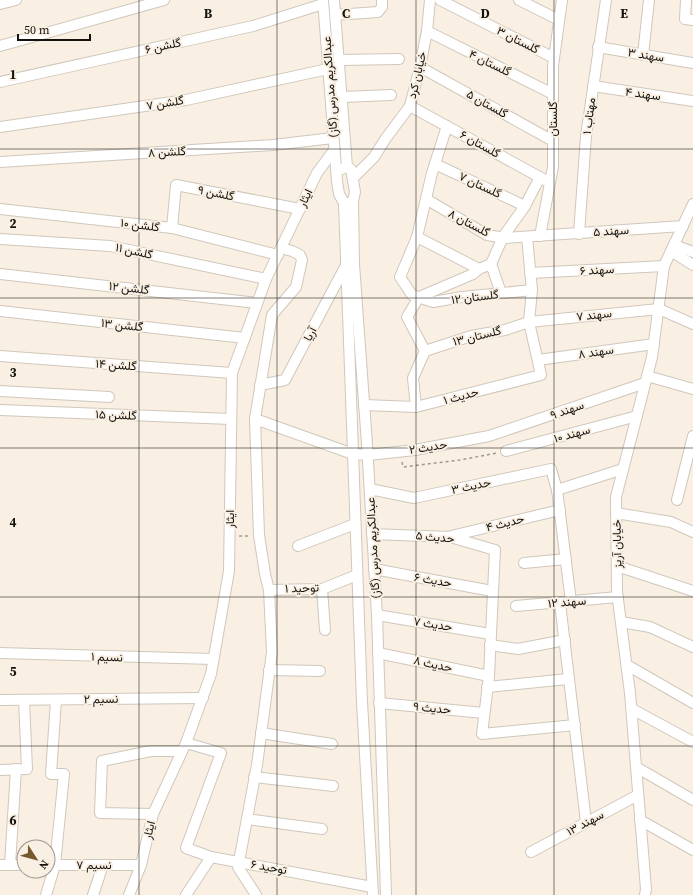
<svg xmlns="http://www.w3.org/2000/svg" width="693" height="895" viewBox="0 0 693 895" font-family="'Source Serif 4',Vazirmatn,serif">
<rect width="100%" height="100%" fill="#f9f0e3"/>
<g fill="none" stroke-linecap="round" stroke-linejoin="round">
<defs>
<g id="minor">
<path d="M323,0L337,181L339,194L344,203C348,204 350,203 353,201L355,192L351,169L347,167L339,170L337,173"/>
<path d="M334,0L347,167"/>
<path d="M440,0L554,58"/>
<path d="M519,0L559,20"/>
<path d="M686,0L685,19L693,20"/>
<path d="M0,4L16,0"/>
<path d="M335,15L378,12L382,7V0"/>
<path d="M427,31L553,94"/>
<path d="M0,46L164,0"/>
<path d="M598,47L693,63"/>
<path d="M643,55L649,0"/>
<path d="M339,60L399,59"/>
<path d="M420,67L553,141"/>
<path d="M0,82L253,26L323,4"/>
<path d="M593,86L693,101"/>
<path d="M342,97L391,95"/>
<path d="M410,106L545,180"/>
<path d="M447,126L432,173L417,237L400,277L412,295L433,302L462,297L532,290"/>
<path d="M0,127L186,100L328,69"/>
<path d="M0,162L273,145L333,138"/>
<path d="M435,164L525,206"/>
<path d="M353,178L374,157L386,138L410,106L420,67L427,31L430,0"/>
<path d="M426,199L487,235L505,238L683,226"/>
<path d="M353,201L354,264L367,444L377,615L386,895"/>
<path d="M344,203L362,702L373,895"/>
<path d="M0,209L172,228L278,255"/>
<path d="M172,228L176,185L300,209"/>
<path d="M579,234L586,136L606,0"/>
<path d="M540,236L553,167V66L562,0"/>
<path d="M417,237L479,269"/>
<path d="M0,239L110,246L266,279"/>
<path d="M674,245L693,252"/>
<path d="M671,251L693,265"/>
<path d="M491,264L501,293"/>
<path d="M530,273L664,266"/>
<path d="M0,274L257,303"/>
<path d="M419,297L473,274L479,269L491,264L503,237L525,206L540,177"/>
<path d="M419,297L407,317L425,351"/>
<path d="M0,311L245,338"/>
<path d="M425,351L471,336L505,330L529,322L659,309L693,324"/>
<path d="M0,356L232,373"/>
<path d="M538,360L654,344"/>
<path d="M647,376L693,389"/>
<path d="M260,385L285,380L345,267"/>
<path d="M0,391L109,397"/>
<path d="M364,405L416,407L541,375L529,322L532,290L527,237"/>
<path d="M416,407L413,378L425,351"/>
<path d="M0,410L231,419"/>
<path d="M255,419L353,454L368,455L415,450L489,436L645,383"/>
<path d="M506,451L637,416"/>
<path d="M370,489L414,498L551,469L557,490L571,602"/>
<path d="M557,490L623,469"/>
<path d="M677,500L693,436"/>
<path d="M616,513L671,522L693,532"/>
<path d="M372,534L450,537L495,550L489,676L482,734L575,725"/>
<path d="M451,536L560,510"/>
<path d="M298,546L355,524"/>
<path d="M524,563L566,559"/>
<path d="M617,566L693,591"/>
<path d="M374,569L492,591"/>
<path d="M322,589L325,630"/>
<path d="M269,590L322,589L357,575"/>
<path d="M560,603L586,822"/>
<path d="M516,606L618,597"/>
<path d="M377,615L490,634"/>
<path d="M621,622L650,627L693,647"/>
<path d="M490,645L518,649L565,640"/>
<path d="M0,653L213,659"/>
<path d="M378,653L489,676"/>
<path d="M627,665L693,703"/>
<path d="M269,670L320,671"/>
<path d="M487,687L568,679"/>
<path d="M0,700L203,698"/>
<path d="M379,703L484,713"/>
<path d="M632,709L693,742"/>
<path d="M261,733L332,744"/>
<path d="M186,743L221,753L186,848L211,857"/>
<path d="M636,767L693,800"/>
<path d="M0,770L27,769L24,700"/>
<path d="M254,777L333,786"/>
<path d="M153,814L100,813L102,761L151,751H181"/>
<path d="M247,819L322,829"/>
<path d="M640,820L693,850"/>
<path d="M531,852L638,795"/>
<path d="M0,865H24"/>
<path d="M10,865L16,769"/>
<path d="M49,865H141"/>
<path d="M46,895L55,865L64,774H51L56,700"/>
<path d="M93,895L103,865"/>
<path d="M129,895L141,865L153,814L186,743L211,674L229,571L232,373L266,279L317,173L334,150"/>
<path d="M186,895L211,857L372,887"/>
<path d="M256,895L238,867L257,765L272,652L269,590L265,574L259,535L255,419L272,315L296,287L302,260L300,255L292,251L281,248"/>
<path d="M645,895L646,889L630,693L617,592L616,497L652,357L664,266L693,204"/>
</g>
</defs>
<use href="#minor" stroke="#d0c7bb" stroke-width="12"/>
<g stroke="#a09990" stroke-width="1.5" stroke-dasharray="3 3" stroke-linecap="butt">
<path d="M402,462L403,467L460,460L497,453"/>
<path d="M239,536H249"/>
</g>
<use href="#minor" stroke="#fff" stroke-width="10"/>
</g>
<path fill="none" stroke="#15120e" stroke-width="1" stroke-opacity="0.55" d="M139,0V895M277,0V895M416,0V895M554,0V895M0,149H693M0,298H693M0,448H693M0,597H693M0,746H693"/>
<g text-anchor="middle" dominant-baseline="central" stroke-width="4" stroke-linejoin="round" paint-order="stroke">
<g font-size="12" fill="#15120e" stroke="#f9f0e3">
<text transform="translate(518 40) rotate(27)">گلستان ۳</text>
<text transform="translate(163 46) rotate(-12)">گلشن ۶</text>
<text transform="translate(646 55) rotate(9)">سهند ۳</text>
<text transform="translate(490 63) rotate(26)">گلستان ۴</text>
<text transform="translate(417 75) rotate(-77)">خیابان کرد</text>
<text transform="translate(330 87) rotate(-94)">عبدالکریم مدرس (گاز)</text>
<text transform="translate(643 94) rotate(8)">سهند ۴</text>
<text transform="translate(165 103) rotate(-9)">گلشن ۷</text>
<text transform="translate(487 104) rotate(29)">گلستان ۵</text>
<text transform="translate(589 116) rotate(-83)">مهتاب ۱</text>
<text transform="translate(553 119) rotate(-90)">گلستان</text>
<text transform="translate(480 144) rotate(29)">گلستان ۶</text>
<text transform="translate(167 152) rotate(-3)">گلشن ۸</text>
<text transform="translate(480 185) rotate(25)">گلستان ۷</text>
<text transform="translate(216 193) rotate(11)">گلشن ۹</text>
<text transform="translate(305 198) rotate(-64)">ایثار</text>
<text transform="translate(469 223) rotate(28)">گلستان ۸</text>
<text transform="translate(140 225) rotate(7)">گلشن ۱۰</text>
<text transform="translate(611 231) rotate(-4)">سهند ۵</text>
<text transform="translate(134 251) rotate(12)">گلشن ۱۱</text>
<text transform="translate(597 270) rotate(-3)">سهند ۶</text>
<text transform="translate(129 288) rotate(6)">گلشن ۱۲</text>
<text transform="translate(475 297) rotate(-7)">گلستان ۱۲</text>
<text transform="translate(594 315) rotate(-6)">سهند ۷</text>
<text transform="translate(122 325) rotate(6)">گلشن ۱۳</text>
<text transform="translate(310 334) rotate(-62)">آریا</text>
<text transform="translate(477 336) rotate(-14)">گلستان ۱۳</text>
<text transform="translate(596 352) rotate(-8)">سهند ۸</text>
<text transform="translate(116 365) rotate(4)">گلشن ۱۴</text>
<text transform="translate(461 396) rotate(-15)">حدیث ۱</text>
<text transform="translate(567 410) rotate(-19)">سهند ۹</text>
<text transform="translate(116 415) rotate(2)">گلشن ۱۵</text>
<text transform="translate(572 434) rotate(-15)">سهند ۱۰</text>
<text transform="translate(428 447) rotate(-9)">حدیث ۲</text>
<text transform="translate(471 486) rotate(-12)">حدیث ۳</text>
<text transform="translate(230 519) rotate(-89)">ایثار</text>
<text transform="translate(505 523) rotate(-14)">حدیث ۴</text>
<text transform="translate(435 537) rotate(5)">حدیث ۵</text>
<text transform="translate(617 544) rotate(-91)">خیابان آریز</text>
<text transform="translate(373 548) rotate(-93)">عبدالکریم مدرس (گاز)</text>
<text transform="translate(433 580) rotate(10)">حدیث ۶</text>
<text transform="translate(302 588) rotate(-2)">توحید ۱</text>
<text transform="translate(567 602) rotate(-5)">سهند ۱۲</text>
<text transform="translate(433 624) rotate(9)">حدیث ۷</text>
<text transform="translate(107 657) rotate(2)">نسیم ۱</text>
<text transform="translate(433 664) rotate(12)">حدیث ۸</text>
<text transform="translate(101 699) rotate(-1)">نسیم ۲</text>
<text transform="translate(432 708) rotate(6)">حدیث ۹</text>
<text transform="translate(585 823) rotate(-28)">سهند ۱۳</text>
<text transform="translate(149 830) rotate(-76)">ایثار</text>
<text x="94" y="865">نسیم ۷</text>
<text transform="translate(269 867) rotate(10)">توحید ۶</text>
</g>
</g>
<g font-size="13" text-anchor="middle" font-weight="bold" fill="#15120e" stroke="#f9f0e3" stroke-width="4" stroke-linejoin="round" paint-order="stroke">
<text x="208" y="18">B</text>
<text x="346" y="18">C</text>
<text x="485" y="18">D</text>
<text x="624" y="18">E</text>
<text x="13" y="79">1</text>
<text x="13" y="228">2</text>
<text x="13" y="377">3</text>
<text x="13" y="527">4</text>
<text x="13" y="676">5</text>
<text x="13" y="825">6</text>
</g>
<g transform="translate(36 859) rotate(126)"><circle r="19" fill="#f9f0e3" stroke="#9e978e"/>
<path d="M0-3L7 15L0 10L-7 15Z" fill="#75582c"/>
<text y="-6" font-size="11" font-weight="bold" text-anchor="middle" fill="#15120e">N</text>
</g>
<path d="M18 34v6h72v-6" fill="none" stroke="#15120e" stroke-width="2"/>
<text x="24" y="34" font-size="12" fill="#15120e" stroke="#f9f0e3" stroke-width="3" paint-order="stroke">50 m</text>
</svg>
